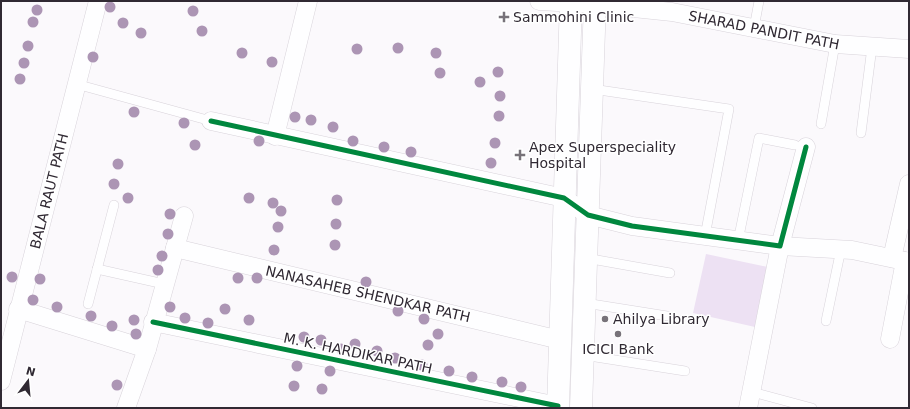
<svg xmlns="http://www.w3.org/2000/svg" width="910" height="409" viewBox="0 0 910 409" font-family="'DejaVu Sans',sans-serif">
<rect width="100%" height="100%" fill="#fbf9fc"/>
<path fill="#ede1f3" d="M706,254L768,267L755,327L693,313Z"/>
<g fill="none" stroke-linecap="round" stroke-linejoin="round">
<defs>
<g id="service">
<path d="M754,28L759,1"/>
<path d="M76,84L211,121"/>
<path d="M592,89L729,109L705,236"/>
<path d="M821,124L835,44"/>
<path d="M861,133L872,47"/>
<path d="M738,241L759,138L795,145"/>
<path d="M586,258L670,273"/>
<path d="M97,269L164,284"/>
<path d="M585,303L667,316"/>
<path d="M88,304L114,205"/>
<path d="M826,321L841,249"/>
<path d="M583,355L685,371"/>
<path d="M752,392L812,408"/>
</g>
<g id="minor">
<path d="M539,1L595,4L672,12L835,44L909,49"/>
<path d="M211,121L564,198L588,215L632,226L780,246L806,147"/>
<path d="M275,136L308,1"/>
<path d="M175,248L560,340"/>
<path d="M892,258L909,184"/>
<path d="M18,309L147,349"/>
<path d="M153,322L558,406"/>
<path d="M890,339L905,261"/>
<path d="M1,381L98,1"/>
<path d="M126,408L147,349L184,216"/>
<path d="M748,408L780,246L852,250L909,262"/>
</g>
<g id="primary">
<path d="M558,408L571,1"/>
<path d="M581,408L595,1"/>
</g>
</defs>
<use href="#service" stroke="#d8d3da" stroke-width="10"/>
<use href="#minor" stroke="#d8d3da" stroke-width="19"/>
<use href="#primary" stroke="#d8d3da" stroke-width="23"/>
<use href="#service" stroke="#fefeff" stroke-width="9"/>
<use href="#minor" stroke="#fefeff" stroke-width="18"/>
<use href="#primary" stroke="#fefeff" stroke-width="22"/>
<defs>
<g id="cycleway">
<path d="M211,121L564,198L588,215L632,226L780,246L806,147"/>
<path d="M153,322L558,406"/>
</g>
</defs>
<use href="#cycleway" stroke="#fff" stroke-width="8"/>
<use href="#cycleway" stroke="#00873e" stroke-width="5"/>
</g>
<g fill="#ac95b4">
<circle cx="110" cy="7" r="5.5"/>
<circle cx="37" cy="10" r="5.5"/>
<circle cx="193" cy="11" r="5.5"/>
<circle cx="33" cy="22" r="5.5"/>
<circle cx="123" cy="23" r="5.5"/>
<circle cx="202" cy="31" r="5.5"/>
<circle cx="141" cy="33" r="5.5"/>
<circle cx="28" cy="46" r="5.5"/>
<circle cx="398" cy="48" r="5.5"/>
<circle cx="357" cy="49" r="5.5"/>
<circle cx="242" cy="53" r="5.5"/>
<circle cx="436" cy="53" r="5.5"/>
<circle cx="93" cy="57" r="5.5"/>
<circle cx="272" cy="62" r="5.5"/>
<circle cx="24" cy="63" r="5.5"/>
<circle cx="498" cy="72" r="5.5"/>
<circle cx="440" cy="73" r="5.5"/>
<circle cx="20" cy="79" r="5.5"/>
<circle cx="480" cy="82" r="5.5"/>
<circle cx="500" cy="96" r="5.5"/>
<circle cx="134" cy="112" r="5.5"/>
<circle cx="499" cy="116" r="5.5"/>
<circle cx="295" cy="117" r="5.5"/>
<circle cx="311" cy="120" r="5.5"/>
<circle cx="184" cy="123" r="5.5"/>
<circle cx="333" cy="127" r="5.5"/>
<circle cx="259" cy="141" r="5.5"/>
<circle cx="353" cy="141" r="5.5"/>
<circle cx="495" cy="143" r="5.5"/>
<circle cx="195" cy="145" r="5.5"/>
<circle cx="384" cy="147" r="5.5"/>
<circle cx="411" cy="152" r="5.5"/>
<circle cx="491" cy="163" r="5.5"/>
<circle cx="118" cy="164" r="5.5"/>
<circle cx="114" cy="184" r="5.5"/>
<circle cx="128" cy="198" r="5.5"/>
<circle cx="249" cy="198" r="5.5"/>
<circle cx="337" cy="200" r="5.5"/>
<circle cx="273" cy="203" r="5.5"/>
<circle cx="281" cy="211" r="5.5"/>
<circle cx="170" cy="214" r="5.5"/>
<circle cx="336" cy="224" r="5.5"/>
<circle cx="278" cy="227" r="5.5"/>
<circle cx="168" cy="234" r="5.5"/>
<circle cx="335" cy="245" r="5.5"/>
<circle cx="274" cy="250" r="5.5"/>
<circle cx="162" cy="256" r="5.5"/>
<circle cx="158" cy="270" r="5.5"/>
<circle cx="12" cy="277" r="5.5"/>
<circle cx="238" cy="278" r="5.5"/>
<circle cx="257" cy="278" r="5.5"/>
<circle cx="40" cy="279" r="5.5"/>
<circle cx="366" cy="282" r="5.5"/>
<circle cx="33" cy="300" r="5.5"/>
<circle cx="57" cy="307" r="5.5"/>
<circle cx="170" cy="307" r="5.5"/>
<circle cx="225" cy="309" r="5.5"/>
<circle cx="398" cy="311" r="5.5"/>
<circle cx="91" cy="316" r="5.5"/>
<circle cx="185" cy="318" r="5.5"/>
<circle cx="424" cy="319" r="5.5"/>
<circle cx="134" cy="320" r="5.5"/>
<circle cx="249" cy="320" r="5.5"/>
<circle cx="208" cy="323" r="5.5"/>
<circle cx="112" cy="326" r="5.5"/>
<circle cx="136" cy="334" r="5.5"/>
<circle cx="438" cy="334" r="5.5"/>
<circle cx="304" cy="337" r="5.5"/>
<circle cx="321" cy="340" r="5.5"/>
<circle cx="355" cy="344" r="5.5"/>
<circle cx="428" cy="345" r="5.5"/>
<circle cx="341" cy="349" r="5.5"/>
<circle cx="377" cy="351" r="5.5"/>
<circle cx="395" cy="358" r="5.5"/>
<circle cx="422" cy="365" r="5.5"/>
<circle cx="297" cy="366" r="5.5"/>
<circle cx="330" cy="371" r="5.5"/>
<circle cx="449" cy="371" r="5.5"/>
<circle cx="472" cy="377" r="5.5"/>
<circle cx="502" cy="382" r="5.5"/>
<circle cx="117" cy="385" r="5.5"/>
<circle cx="294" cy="386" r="5.5"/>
<circle cx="521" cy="387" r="5.5"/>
<circle cx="322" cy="389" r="5.5"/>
</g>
<g fill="#777279" stroke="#fff" stroke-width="1.5">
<path d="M502 11h4v4h4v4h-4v4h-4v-4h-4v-4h4z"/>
<path d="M518 149h4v4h4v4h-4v4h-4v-4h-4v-4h4z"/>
<circle cx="605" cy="319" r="4"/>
<circle cx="618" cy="334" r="4"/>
</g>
<g text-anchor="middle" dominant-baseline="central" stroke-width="3" stroke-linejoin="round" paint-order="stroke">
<g font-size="14" fill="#302933" stroke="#fff" text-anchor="start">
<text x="513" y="17">Sammohini Clinic</text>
<text x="529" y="147">Apex Superspeciality<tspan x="529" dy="16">Hospital</tspan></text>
<text x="613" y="319">Ahilya Library</text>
<text x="618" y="349" text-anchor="middle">ICICI Bank</text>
</g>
<g font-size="14" fill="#302933" stroke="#fff">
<text transform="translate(764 30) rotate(11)">SHARAD PANDIT PATH</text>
<text transform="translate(49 191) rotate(-76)">BALA RAUT PATH</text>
<text transform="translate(368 294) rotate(13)">NANASAHEB SHENDKAR PATH</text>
<text transform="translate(358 353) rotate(12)">M. K. HARDIKAR PATH</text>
</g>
</g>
<rect width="910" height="409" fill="none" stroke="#302933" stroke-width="4"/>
<g transform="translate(28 381) rotate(16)" stroke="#ffffff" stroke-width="3" paint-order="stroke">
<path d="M0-3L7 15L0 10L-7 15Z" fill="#302933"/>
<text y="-6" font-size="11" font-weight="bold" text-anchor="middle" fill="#302933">N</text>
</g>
</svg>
